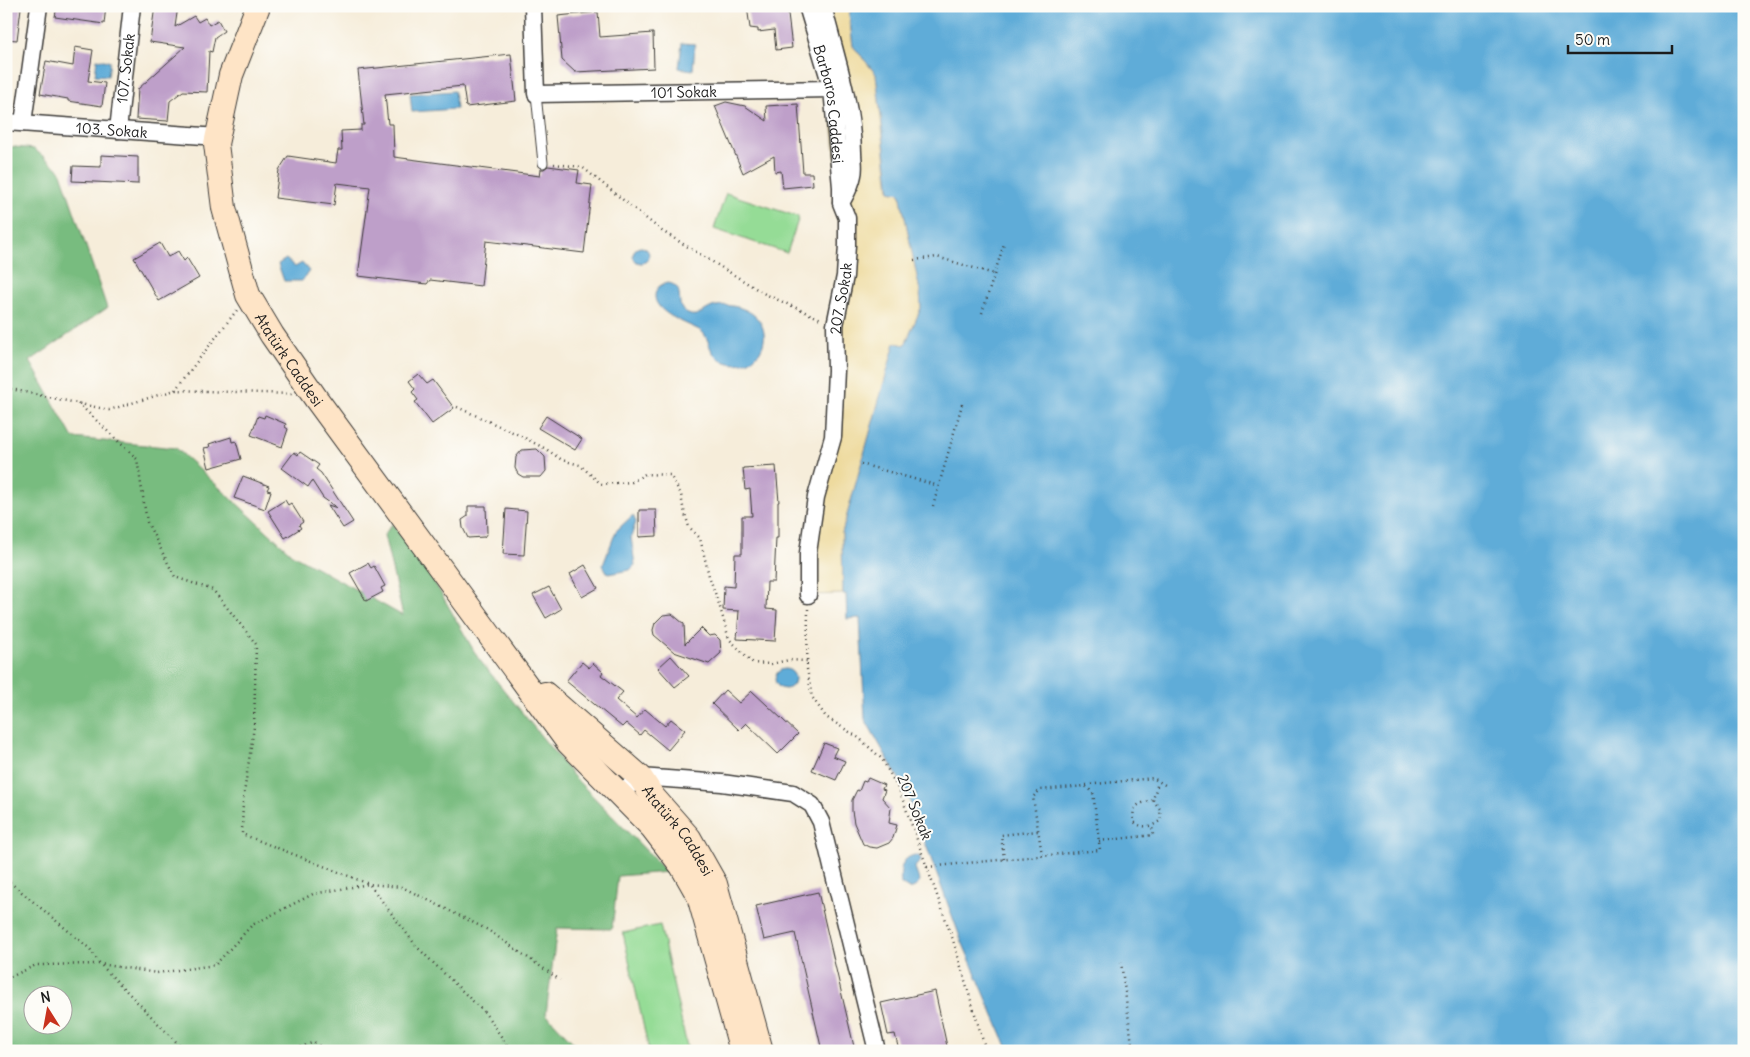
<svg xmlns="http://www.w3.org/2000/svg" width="1750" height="1057" viewBox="0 0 1750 1057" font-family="Delius,sans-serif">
<rect width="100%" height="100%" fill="#fdfcf7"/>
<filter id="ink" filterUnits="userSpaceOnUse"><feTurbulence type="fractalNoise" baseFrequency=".02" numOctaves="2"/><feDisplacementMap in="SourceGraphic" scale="10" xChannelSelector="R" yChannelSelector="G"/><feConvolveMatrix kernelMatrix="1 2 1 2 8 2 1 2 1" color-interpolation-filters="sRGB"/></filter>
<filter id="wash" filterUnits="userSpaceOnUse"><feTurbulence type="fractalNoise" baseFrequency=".0096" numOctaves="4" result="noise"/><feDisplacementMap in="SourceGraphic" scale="20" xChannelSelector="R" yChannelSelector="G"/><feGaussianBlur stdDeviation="1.12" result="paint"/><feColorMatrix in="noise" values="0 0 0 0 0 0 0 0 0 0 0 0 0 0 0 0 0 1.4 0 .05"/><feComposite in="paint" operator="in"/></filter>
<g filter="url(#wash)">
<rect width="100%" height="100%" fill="#f6edda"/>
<g fill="#95dc96" stroke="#587c59">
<path d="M726,193L799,217L787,253L714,229Z"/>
<path d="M660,925L688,1051H649L623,933Z"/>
</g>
<path fill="#78bc7f" stroke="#4a6c4e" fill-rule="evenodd" d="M6,146L34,149L60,170L107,308L30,361L73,438L176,448L292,554L403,616L384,535L392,524L427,569L478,658L575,778L667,872L618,876L612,929L557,928L546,1014L581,1051H6ZM32,994H62V1024H32Z"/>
<path fill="#eeda9e" stroke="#857b5d" d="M823,6H853L849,14L853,46L876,74L889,191L900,193L920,291L921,308L905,345L895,343L842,533L843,594L808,595L833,437L845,276Z"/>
<g fill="#5facd8" stroke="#3e647a">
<path d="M853,6H1744V1051H1009L960,937L906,791L865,719L860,618L847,619L846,594H843L842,533L895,343L905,345L921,308L920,291L900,193L890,191L876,74L853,46L849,14Z"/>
<path d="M682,43L695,44L693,70L679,68Z"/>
<path d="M97,59L110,61L108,76L95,75Z"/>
<path d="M454,91L456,109L412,112L410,94Z"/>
<circle cx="641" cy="255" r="8"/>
<path d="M286,259L295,267L302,263L309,271L302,281H284L278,264Z"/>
<path d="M668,283C688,286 672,308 688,314C698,319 705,308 716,306C735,303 761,311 764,333C765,340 763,348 758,354C747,367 725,367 714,354C708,347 709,337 701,331C690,324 648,312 656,291C658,286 662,284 668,283Z"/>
<path d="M633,515L636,522L631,537L635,565L630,570L608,574L603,565L616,531Z"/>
<circle cx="785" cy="679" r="10"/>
<path d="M915,855L919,856L921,860L915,867C917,878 925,885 909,889L901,884C900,871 900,858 915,855Z"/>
</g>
<g id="blocks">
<g fill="#be9fc9">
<path d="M6,6L21,8L17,40L6,39Z"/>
<path d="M57,6H106L104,24L55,17Z"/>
<path d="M155,6H178L175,27L194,16L198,22L205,18L209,25L218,20L224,31L215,37L212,52L209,51L207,92L183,91L170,101L168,121L136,119L138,89L185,47L150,42Z"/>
<path d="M747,6H787L792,48L776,50L774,30L758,32V29L750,28Z"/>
<path d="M598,12L600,37L653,33L654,68L575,72L562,60L558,16Z"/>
<path d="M75,47L93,50L88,81L105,83L102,106L68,101V99L40,94L46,61L73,66Z"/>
<path d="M511,54L516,101L466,107L463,86L385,94L388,124H393L394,157L540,176L541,169H544L548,166L579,170L577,183L592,185L584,253L486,241L481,286L430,280L427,284L358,276L370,187L337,183L334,205L275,198L279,170L288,156L336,163L338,150H342L341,131L361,130V125H364L358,70Z"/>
<path d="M726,102L745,106L767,121L766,106L798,104L803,173H812L813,185L783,188L781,171L775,172L774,156L743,173L715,106Z"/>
<path d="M101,155L138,157V184L72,181L73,166L101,167Z"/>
<path d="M160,243L168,257L178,251L184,261L187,258L199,278L159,301L134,258Z"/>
<path d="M418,374L427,384L433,380L454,408L432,424L415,402L418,400L412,392L415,389L409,381Z"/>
<path d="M265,415L286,424L285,427L288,429L282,447L251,435L258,416L264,418Z"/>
<path d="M546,416L582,439L575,450L538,428Z"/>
<path d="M231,437L232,442L236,441L241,459L209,468L204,448L210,447L209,444Z"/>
<path d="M537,449L545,457L546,471L541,477H523L518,474L515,468L516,457L522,450Z"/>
<path d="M294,452L298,455L300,452L319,465L316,469L321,473L353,522L343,528L328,505L337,508L323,498L312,481L308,487L282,468Z"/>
<path d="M776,466L779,502H778V538H776L774,582H767L766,609L777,610L775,641L737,639L739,611L723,610L724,586L734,587L735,554H742V516H752L750,489L745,490L743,468Z"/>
<path d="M243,476L269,486L267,490L271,491L265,509L234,498Z"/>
<path d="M285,500L288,505L291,503L303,522L299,525L301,528L285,538L268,511Z"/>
<path d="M468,506H486L487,533L484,537L468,538L463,528L462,520L468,516Z"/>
<path d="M506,509L527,511L524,555L503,554Z"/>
<path d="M639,510H656L657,536L639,537Z"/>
<path d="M368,563L371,568L374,566L385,586L381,588L383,592L366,601L350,573Z"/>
<path d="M585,565L598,588L582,597L570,574Z"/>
<path d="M549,587L561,609L546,618L533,595Z"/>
<path d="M672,614L684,624L685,644L701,628L709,636L715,635L720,640L721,653L709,664L674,652L654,635L653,630L655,623L663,615Z"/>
<path d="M671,656L689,676L675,687L658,668Z"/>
<path d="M582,662L589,668L593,663L603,672L601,675L623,692L616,700L637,718L645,709L665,726L671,719L685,730L668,750L644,730L640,735L626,723L622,727L566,681Z"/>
<path d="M725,690L739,703L752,691L798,734L778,754L746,723L739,730L712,704Z"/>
<path d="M824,743L837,748L833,756L845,761L836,780L812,770Z"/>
<path d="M868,778L884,785L882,789L885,790L882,798L891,808L889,823L897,825L893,838L889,843L877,848L869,847L863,844L854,823L852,811V800L857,790L859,791L863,781L866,782Z"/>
<path d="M818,892L855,1051H822L795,933L764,940L756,906Z"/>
<path d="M935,991L948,1051H899L895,1034L888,1035L881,1003Z"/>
</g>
</g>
</g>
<g filter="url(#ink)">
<use href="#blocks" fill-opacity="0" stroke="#3d3b38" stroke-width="1"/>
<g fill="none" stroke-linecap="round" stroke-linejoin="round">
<defs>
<path id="lane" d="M536,94L543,163"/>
<g id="street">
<path id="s1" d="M533,6L536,94L832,89"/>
<path id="s2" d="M807,6L832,89L841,187V201"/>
<path id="s3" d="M6,122L218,137"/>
<path d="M23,123L39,6"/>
<path id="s4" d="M118,130L132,6"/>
<path id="s5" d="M808,595V553L816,497L833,437L836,370L835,325L845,276L847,245V218L841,203C846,194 851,186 853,175C855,168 853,160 853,152C852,103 835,54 823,6"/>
<path d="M619,794L640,777L722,783L793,793L812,805L821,822L877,1051"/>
</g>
<g id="secondary">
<path id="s6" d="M258,6L231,75L216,144L224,208L248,295L272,335L317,400L568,742L652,827L682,866L699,896L742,1051"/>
<path id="s7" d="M545,694L640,777L653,797L689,838L715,884L761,1051"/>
</g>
</defs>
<use href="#lane" stroke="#3d3b38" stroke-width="11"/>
<use href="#street" stroke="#3d3b38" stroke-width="19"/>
<use href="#secondary" stroke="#3d3b38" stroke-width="26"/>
<g stroke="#3d3b38" stroke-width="2.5" stroke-dasharray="1 4" stroke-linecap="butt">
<path d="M554,164L582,167L662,231L765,294L823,320"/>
<path d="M914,260L937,257L994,274"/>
<path d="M982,313L1004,244"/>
<path d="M6,388L109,410L175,390L292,394"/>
<path d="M175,390L237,310"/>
<path d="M78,403L137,459L147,522L175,577L213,590L256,644L254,727L243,800L242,834L369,884L417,947L485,1013L511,1051"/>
<path d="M457,407L519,435L546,449L562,460L580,465L601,484L632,482L645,474L670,475L681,494L683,507L689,527L700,538L709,576L719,604L729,639L753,663L771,664L789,660L807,661"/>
<path d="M861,464L939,486"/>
<path d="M933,506L963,401"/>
<path d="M808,609L807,669L812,697L826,717L859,738L882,759L900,792L953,940L986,1051"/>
<path d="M1086,785L1153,778L1165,785"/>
<path d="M1153,800L1160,809L1161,820C1152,827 1143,829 1134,822C1131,805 1138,804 1153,800L1158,782"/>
<path d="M1099,841L1153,835L1152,825"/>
<path d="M1004,859L1001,835L1038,831"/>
<path d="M927,867L1100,850L1093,792L1085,786L1040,790L1033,797L1042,855"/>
<path d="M6,879L90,949L100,964L185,1051"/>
<path d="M1121,962L1133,1051"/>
<path d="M6,979L36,965L100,964L157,973L215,965L252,925L313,894L369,884L402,887L488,930L560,980"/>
<path d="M291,1051L314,1042L326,1051"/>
</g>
<use href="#lane" stroke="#fff" stroke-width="9"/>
<use href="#street" stroke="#fff" stroke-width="16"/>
<use href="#secondary" stroke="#fee4c6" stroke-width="24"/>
</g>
</g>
<g text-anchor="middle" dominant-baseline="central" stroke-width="4" stroke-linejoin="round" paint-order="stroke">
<g font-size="15" fill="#1c1c1c" stroke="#fdfcf7">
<text stroke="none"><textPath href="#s4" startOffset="62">107. Sokak</textPath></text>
<text stroke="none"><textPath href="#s1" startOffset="236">101 Sokak</textPath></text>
<text stroke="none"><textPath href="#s2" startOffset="101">Barbaros Caddesi</textPath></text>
<text stroke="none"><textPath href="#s3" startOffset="106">103. Sokak</textPath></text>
<text stroke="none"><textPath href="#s5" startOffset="300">207. Sokak</textPath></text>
<text stroke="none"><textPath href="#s6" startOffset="376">Atatürk Caddesi</textPath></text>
<text transform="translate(915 807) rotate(68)">207 Sokak</text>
<text stroke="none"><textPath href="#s7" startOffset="192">Atatürk Caddesi</textPath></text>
</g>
</g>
<rect width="1750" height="1057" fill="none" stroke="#fdfcf7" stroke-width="25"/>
<g transform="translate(48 1010) rotate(349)"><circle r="24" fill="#fdfcf7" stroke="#a3a29f"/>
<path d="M0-4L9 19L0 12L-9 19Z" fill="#c8321e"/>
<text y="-8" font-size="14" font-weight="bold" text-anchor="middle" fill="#1c1c1c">N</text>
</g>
<path d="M1568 45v8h104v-8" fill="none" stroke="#1c1c1c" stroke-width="2.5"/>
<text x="1575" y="45" font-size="15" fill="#1c1c1c" stroke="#fdfcf7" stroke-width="4" paint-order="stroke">50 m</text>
</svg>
